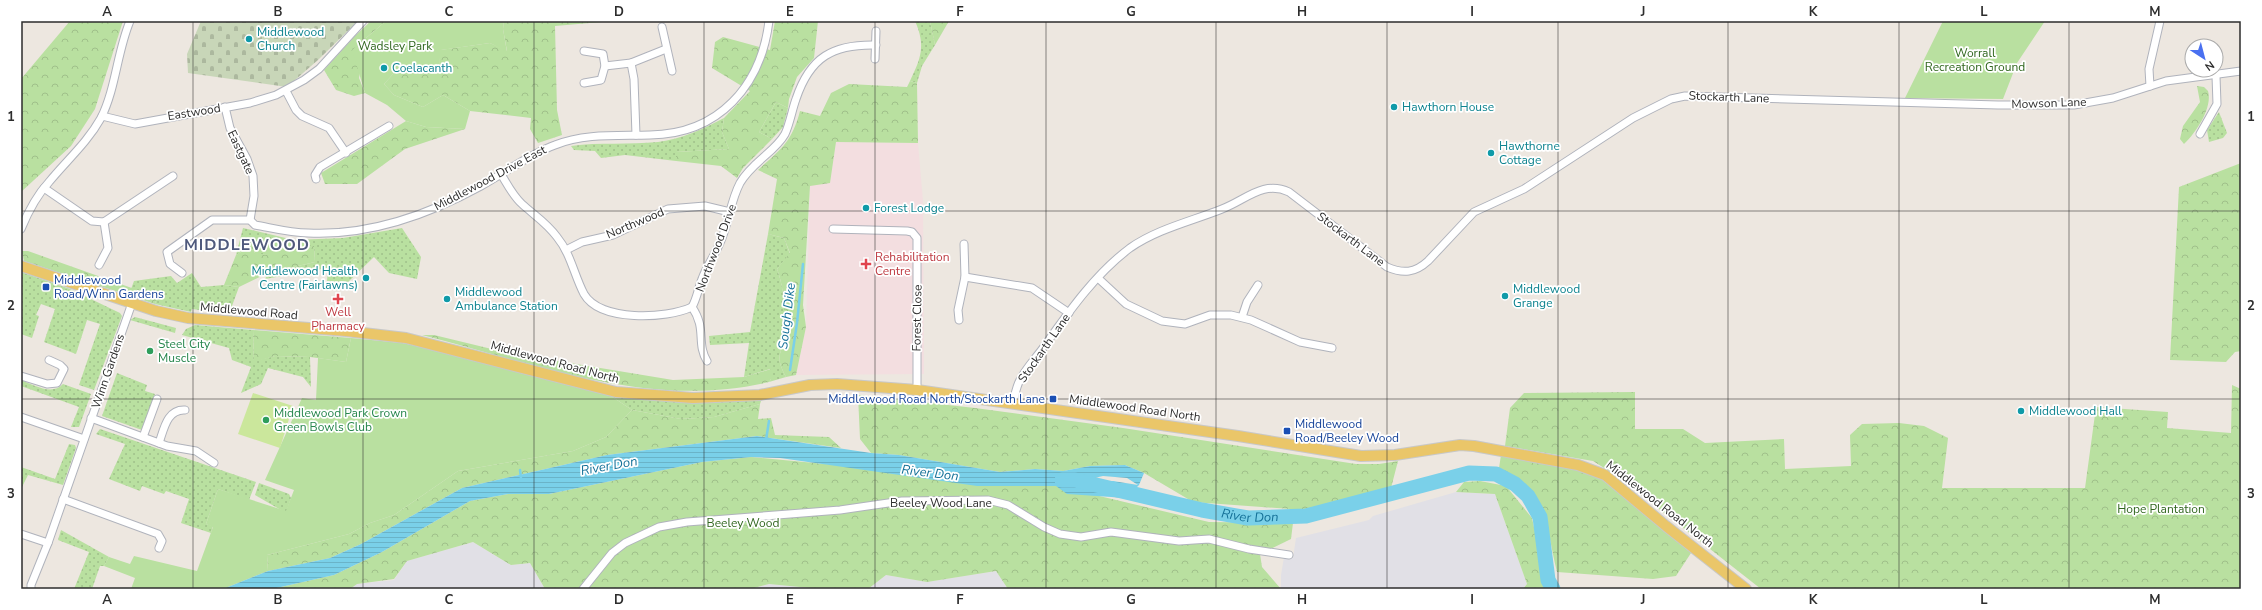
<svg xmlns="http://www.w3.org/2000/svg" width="2262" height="610" viewBox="0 0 2262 610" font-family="'Nunito Sans',sans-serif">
<defs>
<pattern id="grass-dots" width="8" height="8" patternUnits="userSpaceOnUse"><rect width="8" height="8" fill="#b9e0a0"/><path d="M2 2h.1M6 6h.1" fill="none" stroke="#9fc08a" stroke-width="1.8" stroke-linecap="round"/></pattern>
<pattern id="forest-crowns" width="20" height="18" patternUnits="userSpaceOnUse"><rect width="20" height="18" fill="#b9e0a0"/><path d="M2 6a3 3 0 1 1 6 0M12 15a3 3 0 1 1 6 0" fill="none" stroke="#9fc08a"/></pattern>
<pattern id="cemetery-stones" width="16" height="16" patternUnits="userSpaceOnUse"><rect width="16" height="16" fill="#c8d6b8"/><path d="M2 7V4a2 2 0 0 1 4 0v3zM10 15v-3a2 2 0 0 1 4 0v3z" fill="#acb89e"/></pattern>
<pattern id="water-rules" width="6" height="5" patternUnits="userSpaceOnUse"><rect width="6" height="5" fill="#7ad0e9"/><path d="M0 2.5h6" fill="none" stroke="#6ab3c8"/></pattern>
</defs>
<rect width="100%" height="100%" fill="#ede7e0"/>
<g fill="#e1e0e6">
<path d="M1456,492L1495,494L1527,584L1523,589H1281V575L1284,557L1293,558L1296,538L1369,520L1373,516Z"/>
<path d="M473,542L511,565L530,563L545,589H350L356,584L394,580L407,561Z"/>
<path d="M996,571L1008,589H868L886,575L927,582Z"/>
<path d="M769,584L821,588V589H750Z"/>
</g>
<path fill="#f3dee0" d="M836,142L918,143L923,201L924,374L796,375L806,327L810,185L830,183Z"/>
<g fill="url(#grass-dots)">
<path d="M915,21H930L935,45L922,66L917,83L910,81C921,58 926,46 915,21Z"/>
<path d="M776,102L788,108L783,127L772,139L759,132Z"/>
<path d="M2219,112L2227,133L2223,138L2209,142L2207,130Z"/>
<path d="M724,118L722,132L729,149L676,152V161L625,155L601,158L595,151L574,150L571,146C600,142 629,145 658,142C682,139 703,129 724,118Z"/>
<path d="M243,228L294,240L343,238L402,228L421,257L417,279L389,273L374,257L348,282L327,281L328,268L265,279L268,273L315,262L314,247L267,255L254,254L256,243L236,255Z"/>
<path d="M768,234L784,238L790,254L777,269C785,290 785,314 783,336C782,358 774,354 786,377L769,382L771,379L770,369L744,377L749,343L710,345L709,336L750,332Z"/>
<path d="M21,272L70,289L120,313L122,316L94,390L79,385L100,324L87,320L76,354L44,342L55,309L41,304L36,315L39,316L32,338L21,334Z"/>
<path d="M192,273L201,287L224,285L239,287L229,314L192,309L191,312L155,304L157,297L131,289L134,281L171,276L177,283Z"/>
<path d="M135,317L176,328L175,333L130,320Z"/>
<path d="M195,325L253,330L254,361L275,356L310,357L311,387L303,377L268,368L261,384L241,393L251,367L232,360L229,348L182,335L186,329Z"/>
<path d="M117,373L147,385L145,391L155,394L142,430L102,416Z"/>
<path d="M21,380C34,385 52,396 63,384L91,394L79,427H71L79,407L21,386Z"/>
<path d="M611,396L687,402L762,398L760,404L714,417L681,419L632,410Z"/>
<path d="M100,429L256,482L249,500L218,489L206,524L213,526L211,533L181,523L189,499L166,491L164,494L142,486L140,491L109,479L125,444L96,434Z"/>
<path d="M69,444L75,445L76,448L63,485L28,475L21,489V467L55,479Z"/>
<path d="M259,483L289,494L291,498L286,513L255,495Z"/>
<path d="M61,530L109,557L104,566H100L92,589H74L89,552L58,540Z"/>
</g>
<g fill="url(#forest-crowns)">
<path d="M70,21H123L95,109L71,146L21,192V79Z"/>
<path d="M371,21H386L366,38L359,78L365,93L354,96L336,90L324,70L355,36Z"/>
<path d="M504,21H613L555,26L557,110L562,135L538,143L530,129L531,118L470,111L443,95L423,107L394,95L384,84L395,72L439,66L440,50L490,43L507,51L503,29Z"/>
<path d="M775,21H818L814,58L797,77L789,99L788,108L776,102L759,132L772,139L743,168L737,178L721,166L676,161V152L729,149L722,132L724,118L750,91L712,68L715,42L723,37L770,50Z"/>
<path d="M930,21H949L935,45Z"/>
<path d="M910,81L917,83L918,143L836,142L830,183L810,186L803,305L806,327L796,375L786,377C774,354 782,358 783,336C785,314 785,290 777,269L790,253L784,238L768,234L777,179L758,170C781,149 792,142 800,111L820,116L831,93L849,84L907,87Z"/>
<path d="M2197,86L2204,87L2208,91C2213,107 2196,133 2184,144L2180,139L2183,126L2200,102Z"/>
<path d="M406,121L426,127L465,129L405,149L357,184H325L321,173Z"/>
<path d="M2241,163V351L2235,352L2226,362L2170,360L2179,187Z"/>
<path d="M271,241L314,246L315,262L268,273L239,287L224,285L236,255L256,243L254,253L267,255Z"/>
<path d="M22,251H28L157,297L155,304L24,261Z"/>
<path d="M253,330L351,338L346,362L310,357L275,356L254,362Z"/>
<path d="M422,335H434L504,352L673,380L744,377L771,369V379L769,382C650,410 536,364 422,335Z"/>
<path d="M2232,385L2241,389V589H1761L1617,476L1593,461L1505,446L1510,408L1524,393L1635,392V429H1683L1705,443L1784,439L1785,469L1851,466L1850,435L1862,424L1899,423L1924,426L1948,438L1942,488H2085L2096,407L2168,412L2167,428L2231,433Z"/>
<path d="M858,395L975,408L1123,428L1356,464H1379L1398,461L1391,488L1303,510L1193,502L1144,473L1125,465L1090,466L1063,471L1035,469L1000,472L899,455L871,453L860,439Z"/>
<path d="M760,404L758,419L771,418L775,435L829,437L841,448L757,436L607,455L462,488L361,544L330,558L268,571L267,555L349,534L370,523L394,515L458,471L573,451L606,437L632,410L681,419L714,417Z"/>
<path d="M1501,455L1587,472L1602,479L1691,553L1676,576L1653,579L1557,572C1545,523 1549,494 1499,468Z"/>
<path d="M751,457L1057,486L1209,522L1293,523L1291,539L1260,554L1262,567L1281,589H1008L996,571L927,582L886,575L868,589H821L769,584L750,589H545L530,563L511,565L473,542L407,561L394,579L357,584L350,589H272L334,575L382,552L470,501L508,494H549L702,462Z"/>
<path d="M1480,481L1506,486L1532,518L1541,560L1554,589H1523L1527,584L1495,494L1456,492L1464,482Z"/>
</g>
<path fill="url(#cemetery-stones)" d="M201,21H358L318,60L287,87L188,73L187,54Z"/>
<g fill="#b9e0a0">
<path d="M386,21H504L503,29L507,52L490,43L441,50L439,66L395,72L384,84L394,95L423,107L443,95L470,111L465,129L426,127L406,121L387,105L365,93L352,50Z"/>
<path d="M1943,21H2045L2017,63L2003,99L1905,98Z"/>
<path d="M351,338L402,343L466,356L611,396L632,410L606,437L573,451L458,471L394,515L370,523L349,534L267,555L268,571L223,589H131L135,578L104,566L109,557L130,564L134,556L197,571L213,527L206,524L218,489L286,511L294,490L265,480L302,398L316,400L318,358L346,362Z"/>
</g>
<path fill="#cbe79c" d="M253,393L293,406L280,448L238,434Z"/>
<path fill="url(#water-rules)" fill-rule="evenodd" d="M757,436L871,453L899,455L1000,472L1035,469L1063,471L1090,466L1125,465L1144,473L1139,485L1126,498L1067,494L1056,486H977L780,458L751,457L702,462L549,494H508L470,501L382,552L334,575L272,589H223L268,571L330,558L361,544L462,488L607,455ZM1103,476L1127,478L1138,485L1113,481L1094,484L1081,481Z"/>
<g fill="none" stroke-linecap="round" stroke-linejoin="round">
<g stroke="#7ad0e9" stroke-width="2.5">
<path d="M790,370L797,323L803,264"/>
<path d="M766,440L769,421"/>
<path d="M520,470L521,478"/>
</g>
<path stroke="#7ad0e9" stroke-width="15" id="s1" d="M1062,480H1075L1202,510L1248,518L1306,516L1469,473L1496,474L1515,484L1528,496L1540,517L1548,580L1553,589"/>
<defs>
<g id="minor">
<path d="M662,27L672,71"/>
<path d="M875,59L876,31"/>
<path d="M631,63L634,79L636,135"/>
<path d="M605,66L631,63L666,49"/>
<path d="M584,83L601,80L605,66L603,54L584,51"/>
<path d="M2150,86L2149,69L2160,21"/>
<path d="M286,91L296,110L302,116L329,128L346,153"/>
<path d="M225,107L230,128L247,159L253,176L254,196L250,220"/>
<path d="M102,116L135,124L250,103L276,95L304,80L319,69L363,21"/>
<path d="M2200,134L2217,104L2216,76"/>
<path d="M501,174C507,184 513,196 522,204C534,215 547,223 557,237C571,254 574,275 584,294C600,322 666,319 692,307C707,329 696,343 707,361"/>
<path d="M316,179L315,175L320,167L389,126"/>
<path d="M44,188L92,221L104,222L173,176"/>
<path d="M21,229C28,212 36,196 49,182C67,160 87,143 101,118C116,88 117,52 130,21"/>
<path d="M833,229L907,231L912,232L917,238V390"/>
<path d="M566,250L582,242L613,235L668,209L705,206L730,212"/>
<path d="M99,265L108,248L104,222"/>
<path d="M182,273L170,264L167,252L212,220H250L255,225C272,228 290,233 308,233C369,236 428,215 481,186C506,172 528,155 555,145C585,133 618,136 650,135C719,134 761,86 769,21"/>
<path d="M965,277L1032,288L1069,313"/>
<path d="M1099,279L1126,304L1162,321L1185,324L1210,315H1231L1251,320L1300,342L1332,348"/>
<path d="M692,307C697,298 698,289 702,279C707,265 717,252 722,238C729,220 731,200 740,183C752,162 775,152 785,134C790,123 792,110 796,99C810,57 833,44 876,45"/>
<path d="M1242,317L1247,302L1258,285"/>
<path d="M959,320L958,310L965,277L964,244"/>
<path d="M21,376L47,384L57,383L64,369L60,365L49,360"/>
<path d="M1013,403C1015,395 1016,387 1020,380C1026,368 1035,359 1043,348C1068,313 1095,274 1130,248C1157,229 1192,221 1222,209C1246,200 1263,180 1289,192L1387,267C1403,274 1415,273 1428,261L1474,212L1524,189L1633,118L1671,99L1685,96L1998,105H2074L2113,98L2166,81L2241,71"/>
<path d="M21,417L84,439"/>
<path d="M91,418L167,446L196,451L214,463"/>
<path d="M143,437L157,399"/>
<path d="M159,443C164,429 167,409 185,410"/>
<path d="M63,499L158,534L162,541L159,548"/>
<path d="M21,534L48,543"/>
<path d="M31,589V585L48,543L132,303"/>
<path d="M583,589L612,553L625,543L659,527L687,522L840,510L902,501L988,500L1008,505L1044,527L1060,534L1081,537L1111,532L1179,541L1209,539L1249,549L1289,555"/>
</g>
<path id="primary" d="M21,266L156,311L188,318L346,331L406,338L616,392L693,398L760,395L810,385L837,384L917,390L1238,436L1361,456L1395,455L1460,445L1474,446L1578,465L1605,475L1666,526L1746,589"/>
</defs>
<use href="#minor" stroke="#b0b3bc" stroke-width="9"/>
<use href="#primary" stroke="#c8c8c8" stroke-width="12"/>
<use href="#minor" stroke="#fff" stroke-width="7"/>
<use href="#primary" stroke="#eac669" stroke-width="10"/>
</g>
<path fill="none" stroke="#2d2d2d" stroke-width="1" stroke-opacity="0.55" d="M193,21V589M363,21V589M534,21V589M704,21V589M875,21V589M1046,21V589M1216,21V589M1387,21V589M1558,21V589M1728,21V589M1899,21V589M2069,21V589M21,211H2241M21,399H2241"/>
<g fill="#0f9aa8" stroke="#fff" stroke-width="1.5">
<circle cx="249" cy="39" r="4"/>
<circle cx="384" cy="68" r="4"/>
<circle cx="1394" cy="107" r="4"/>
<circle cx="1491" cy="153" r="4"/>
<circle cx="866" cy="208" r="4"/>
<circle cx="366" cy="278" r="4"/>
<circle cx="1505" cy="296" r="4"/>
<circle cx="447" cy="299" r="4"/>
<circle cx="2021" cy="411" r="4"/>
</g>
<g fill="#e0444e" stroke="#fff" stroke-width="1.5">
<path d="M864 258h4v4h4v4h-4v4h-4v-4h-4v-4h4z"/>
<path d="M336 293h4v4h4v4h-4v4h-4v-4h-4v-4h4z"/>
</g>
<g fill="#1a4fb4" stroke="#fff" stroke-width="1.5">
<rect x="42" y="283" width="8" height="8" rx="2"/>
<rect x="1049" y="395" width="8" height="8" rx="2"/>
<rect x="1283" y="427" width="8" height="8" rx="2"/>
</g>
<g fill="#2e9e5b" stroke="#fff" stroke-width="1.5">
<circle cx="150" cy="351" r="4"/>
<circle cx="266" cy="420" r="4"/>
</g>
<g text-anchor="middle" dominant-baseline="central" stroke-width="3.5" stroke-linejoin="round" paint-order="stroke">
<g font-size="12" fill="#0d838f" stroke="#fff" text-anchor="start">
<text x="257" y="32">Middlewood<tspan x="257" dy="14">Church</tspan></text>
<text x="392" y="68">Coelacanth</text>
<text x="1402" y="107">Hawthorn House</text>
<text x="1499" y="146">Hawthorne<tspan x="1499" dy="14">Cottage</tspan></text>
<text x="874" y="208">Forest Lodge</text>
<text x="358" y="271" text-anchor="end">Middlewood Health<tspan x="358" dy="14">Centre (Fairlawns)</tspan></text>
<text x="1513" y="289">Middlewood<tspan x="1513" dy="14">Grange</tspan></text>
<text x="455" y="292">Middlewood<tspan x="455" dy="14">Ambulance Station</tspan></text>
<text x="2029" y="411">Middlewood Hall</text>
</g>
<g font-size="12" fill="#31671f" stroke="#fff">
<text x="395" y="46">Wadsley Park</text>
<text x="1975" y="53">Worrall<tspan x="1975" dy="14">Recreation Ground</tspan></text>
<text x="2161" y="509">Hope Plantation</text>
<text x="743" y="523">Beeley Wood</text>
</g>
<g font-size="12" fill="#2d2d2d" stroke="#fff">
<text transform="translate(1729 97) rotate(2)">Stockarth Lane</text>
<text transform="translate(2049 103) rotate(-2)">Mowson Lane</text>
<text transform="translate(194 112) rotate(-9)">Eastwood</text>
<text transform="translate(241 152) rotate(65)">Eastgate</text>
<text transform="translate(490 178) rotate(-28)">Middlewood Drive East</text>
<text transform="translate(635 223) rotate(-23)">Northwood</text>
<text transform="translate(1351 239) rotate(37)">Stockarth Lane</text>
<text transform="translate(716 248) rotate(-69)">Northwood Drive</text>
<text transform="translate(249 311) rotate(5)">Middlewood Road</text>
<text transform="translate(917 318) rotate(-89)">Forest Close</text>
<text transform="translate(1044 348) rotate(-55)">Stockarth Lane</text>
<text transform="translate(555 362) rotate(15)">Middlewood Road North</text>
<text transform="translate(108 371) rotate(-71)">Winn Gardens</text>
<text transform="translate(1135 408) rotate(8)">Middlewood Road North</text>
<text x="941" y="503">Beeley Wood Lane</text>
<text transform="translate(1660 504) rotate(38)">Middlewood Road North</text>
</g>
<g font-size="12" fill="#be3a42" stroke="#fff" text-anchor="start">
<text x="875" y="257">Rehabilitation<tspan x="875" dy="14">Centre</tspan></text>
<text x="338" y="312" text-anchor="middle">Well<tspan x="338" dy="14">Pharmacy</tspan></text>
</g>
<g font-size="12" fill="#164399" stroke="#fff" text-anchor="start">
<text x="54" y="280">Middlewood<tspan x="54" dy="14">Road/Winn Gardens</tspan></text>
<text x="1045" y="399" text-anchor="end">Middlewood Road North/Stockarth Lane</text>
<text x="1295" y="424">Middlewood<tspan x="1295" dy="14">Road/Beeley Wood</tspan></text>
</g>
<g font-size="12" fill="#27864d" stroke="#fff" text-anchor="start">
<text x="158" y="344">Steel City<tspan x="158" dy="14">Muscle</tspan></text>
<text x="274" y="413">Middlewood Park Crown<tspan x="274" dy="14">Green Bowls Club</tspan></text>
</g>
<g font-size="13" font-style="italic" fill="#157198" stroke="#fff">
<text transform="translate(787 316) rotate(-83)">Sough Dike</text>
<text transform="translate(609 466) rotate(-10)">River Don</text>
<text transform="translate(930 473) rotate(7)">River Don</text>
<text stroke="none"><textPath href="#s1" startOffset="192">River Don</textPath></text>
</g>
<g font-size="16" font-weight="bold" letter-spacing="1" fill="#4f597c" stroke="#fff">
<text x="247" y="245">MIDDLEWOOD</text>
</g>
</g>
<rect width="2262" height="610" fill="none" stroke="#ffffff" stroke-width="44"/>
<g transform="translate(2204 58) rotate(144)"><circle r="19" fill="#ffffff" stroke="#ababab"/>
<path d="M0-3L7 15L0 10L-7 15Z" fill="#4a70f0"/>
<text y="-6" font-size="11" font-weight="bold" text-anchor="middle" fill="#2d2d2d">N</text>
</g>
<rect x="22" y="22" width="2218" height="566" fill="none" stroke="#2d2d2d" stroke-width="1.5"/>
<g font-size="13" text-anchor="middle" font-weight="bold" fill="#2d2d2d">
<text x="107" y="16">A</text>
<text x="278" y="16">B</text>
<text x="449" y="16">C</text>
<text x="619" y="16">D</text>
<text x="790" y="16">E</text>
<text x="960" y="16">F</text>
<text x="1131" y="16">G</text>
<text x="1302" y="16">H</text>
<text x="1472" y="16">I</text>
<text x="1643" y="16">J</text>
<text x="1813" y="16">K</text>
<text x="1984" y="16">L</text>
<text x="2155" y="16">M</text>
<text x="11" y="121">1</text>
<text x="2251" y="121">1</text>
<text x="11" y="310">2</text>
<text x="2251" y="310">2</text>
<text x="11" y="498">3</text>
<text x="2251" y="498">3</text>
<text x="107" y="604">A</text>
<text x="278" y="604">B</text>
<text x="449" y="604">C</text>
<text x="619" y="604">D</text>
<text x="790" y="604">E</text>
<text x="960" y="604">F</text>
<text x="1131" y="604">G</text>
<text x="1302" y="604">H</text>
<text x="1472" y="604">I</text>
<text x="1643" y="604">J</text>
<text x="1813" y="604">K</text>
<text x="1984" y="604">L</text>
<text x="2155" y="604">M</text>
</g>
</svg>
